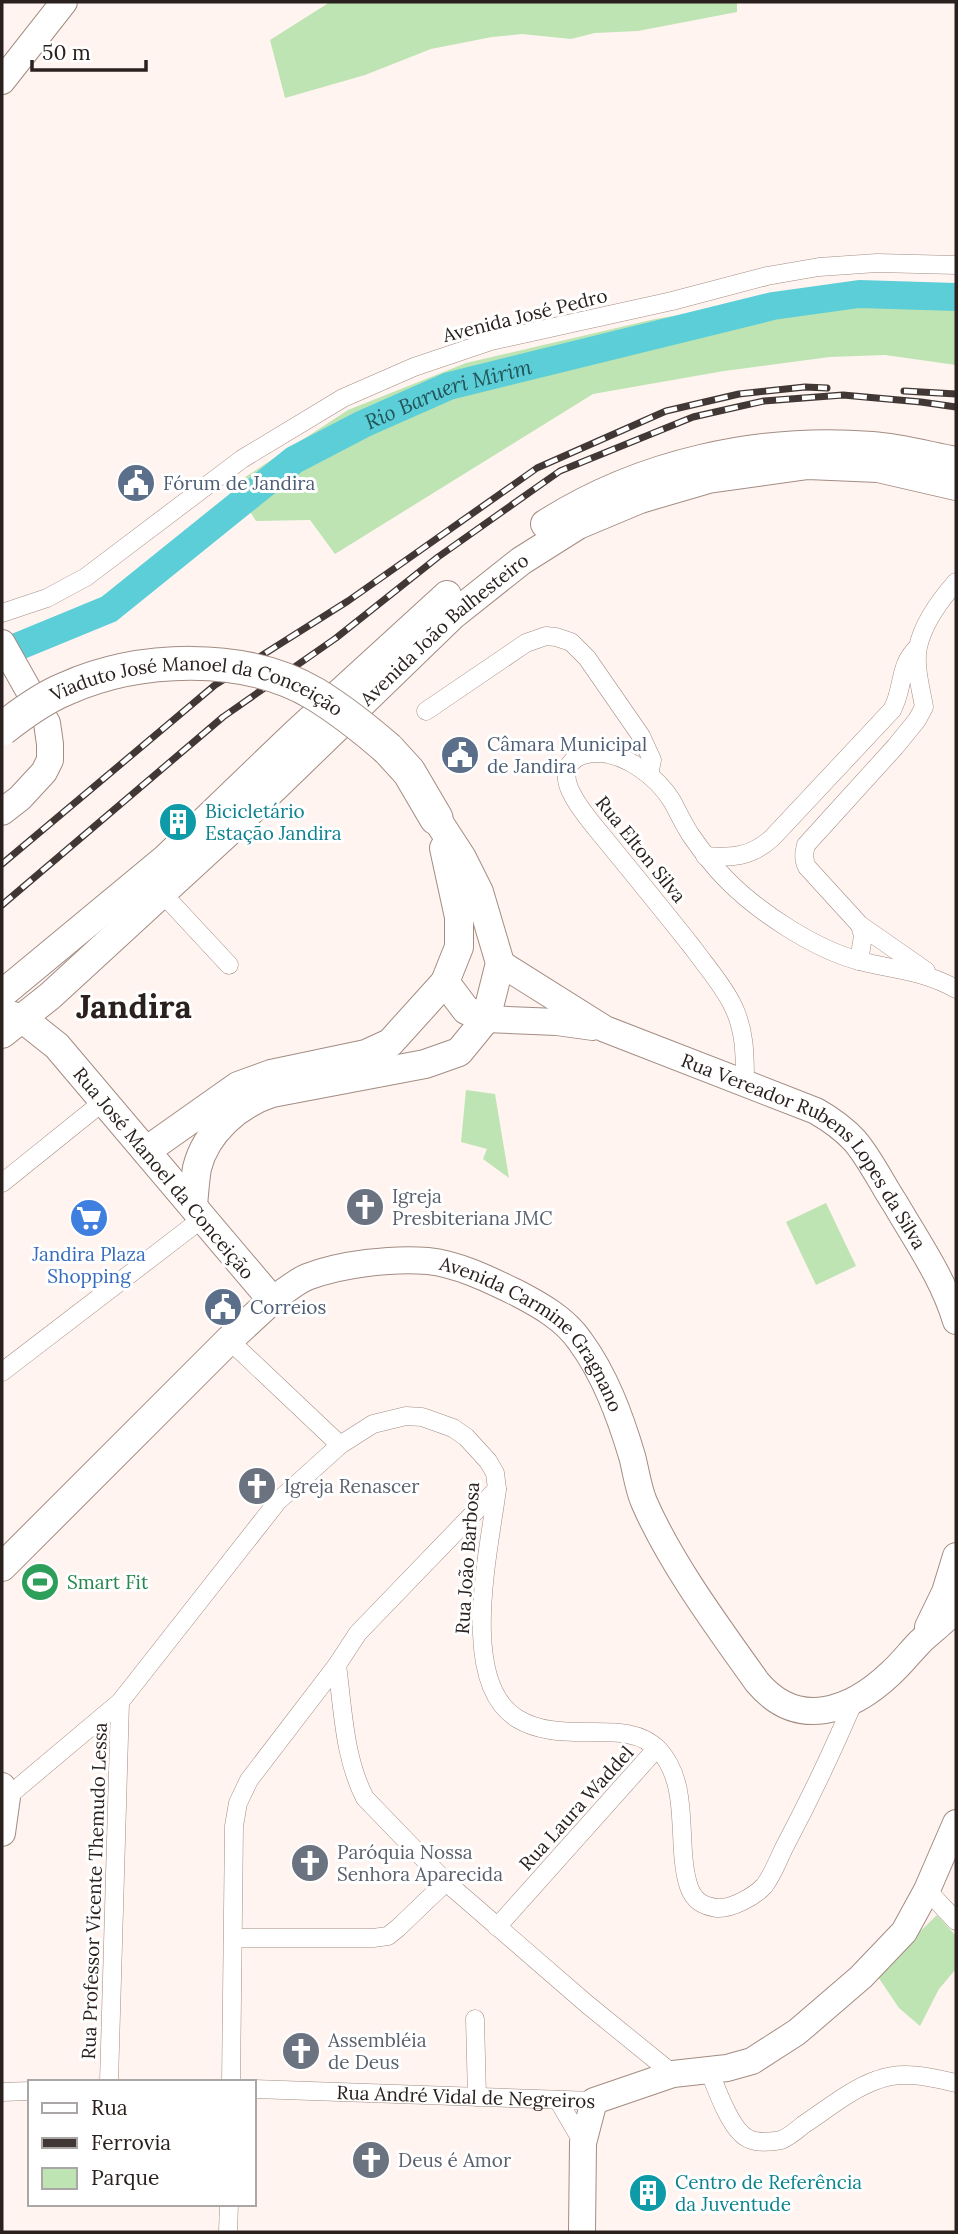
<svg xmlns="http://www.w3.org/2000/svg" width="958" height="2234" viewBox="0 0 958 2234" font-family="Lora,serif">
<rect width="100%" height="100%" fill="#fff4f0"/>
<g fill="#bfe4b3">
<path d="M330,2H737V12L638,31L595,33L571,39L522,34L492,37L431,49L365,75L285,98L270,40Z"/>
<path d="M956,290V365L885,355L830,357L724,371L593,394L335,554L310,520L256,521L233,485L348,410L466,363L655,319L827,291Z"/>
<path d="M466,1090L495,1094L509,1178L483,1159L487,1149L461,1142Z"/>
<path d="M826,1203L856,1266L816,1285L786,1222Z"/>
<path d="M937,1915L956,1936V1969L939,1989L920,2026L899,2008L878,1977L904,1947Z"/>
</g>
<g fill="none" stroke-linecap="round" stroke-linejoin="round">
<path stroke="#5cced8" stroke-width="28" id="s1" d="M2,653L109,609L294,460L363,424L449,386L773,306L859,294L956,297"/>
<defs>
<g id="street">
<path d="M2,613L47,598L86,577L242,459L343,398L414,367L491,341L672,301L767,276L819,267L877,263L956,265"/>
<path d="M426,711L526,643L546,636L556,637L571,642L587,658L641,736L652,760L649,775"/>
<path d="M705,856C732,858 751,857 772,838L892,710C904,689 898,666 917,648"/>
<path d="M162,893L229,965"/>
<path d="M860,925L926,971"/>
<path d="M859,961L863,936L860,925L807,867C803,859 804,853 806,845L895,747L917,720L924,707C921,689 914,665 918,647C923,624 941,599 956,582"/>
<path d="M745,1082C745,1055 745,1029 732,1004C722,984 706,966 693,948C667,915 640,882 613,849C599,831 582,814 572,794C567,785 564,773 570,764C576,755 589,753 599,753C627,754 658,778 672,801C678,812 683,823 690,834C701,850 712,865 726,879C758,912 816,950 860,961C895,970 924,971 956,989"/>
<path d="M2,1183L104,1101"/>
<path d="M229,1340L340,1445"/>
<path d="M2,1372L203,1218"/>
<path d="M337,1665C343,1709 344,1758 365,1798L446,1882L588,2005L673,2074"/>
<path d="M7,1797L120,1702L278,1501L340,1445L373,1424L406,1416L422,1417L453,1428L466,1437L488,1461L495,1473L497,1489C490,1547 457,1683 518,1719C538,1731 562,1732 585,1732C611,1732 640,1730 659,1750C692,1786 675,1845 689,1887C694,1901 703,1906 717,1908C731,1909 754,1897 764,1886C773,1875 779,1857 786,1844C811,1797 833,1750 854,1701"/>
<path d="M927,1890L956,1921"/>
<path d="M497,1927L657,1748"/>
<path d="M233,1938H373L388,1936L398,1928L446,1882"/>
<path d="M475,2019L477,2097"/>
<path d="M709,2070C716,2088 731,2132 749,2139C757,2143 773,2142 781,2140C789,2137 797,2130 803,2125C826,2110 851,2089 877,2080C903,2070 930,2077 956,2083"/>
<path d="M109,2082L120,1702"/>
<path d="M231,2082L234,1826L238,1803L249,1780L337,1665L358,1633L497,1489"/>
<path id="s2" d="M254,2089L594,2101"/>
<path d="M2,2092L30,2091"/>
<path d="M558,2100L583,2143"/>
<path d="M228,2232L229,2204"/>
</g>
<g id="secondary">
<path d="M2,81L64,2"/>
<path d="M2,643L47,723L50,744V760L44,772L20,798L2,812"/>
<path id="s3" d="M500,963L605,1029L816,1111C830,1119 844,1129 855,1141C871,1160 882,1184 896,1205C918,1243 943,1278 956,1321"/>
<path d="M486,1019L557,1022L593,1027"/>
<path id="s4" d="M272,1300C283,1293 295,1282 307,1277C340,1264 393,1258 428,1261C458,1264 490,1280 517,1293C540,1305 565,1319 580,1341C605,1375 620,1416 632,1456C636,1471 638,1488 644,1502C671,1564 718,1627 757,1682C798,1731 851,1711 891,1673C902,1663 911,1651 921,1641C933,1630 945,1621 956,1609"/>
<path d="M928,1627L945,1592L956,1556"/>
<path d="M2,1786L7,1797L2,1833"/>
<path d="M582,2232L583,2143L594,2101L673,2074L727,2068L752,2061L797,2032L861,1977L904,1932L927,1890L956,1823"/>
</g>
<g id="primary">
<path d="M545,524C641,463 759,437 872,446C900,448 929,456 956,461"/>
<path d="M445,982L466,1010L486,1019"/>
<path d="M2,994L165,859L296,733L447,595"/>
<path id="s5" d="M2,1034L50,996L235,826L453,615L521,561L578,525L640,499L708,479L808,465L878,468L956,486"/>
<path d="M146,1151L238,1086L271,1074L366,1054L390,1043L445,982L459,947V917L444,848"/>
<path d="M193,1206C194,1194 195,1180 197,1168C206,1132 238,1104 272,1093L425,1064L459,1052L486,1019L500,963L479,892L462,858L436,818"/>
<path d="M2,1567L229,1340L272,1300L57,1046L23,1019L6,1014"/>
</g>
<path id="highway" d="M388,749L409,772L436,818"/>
</defs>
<use href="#street" stroke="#a38c83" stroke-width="19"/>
<use href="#secondary" stroke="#a38c83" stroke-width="28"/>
<use href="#primary" stroke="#a38c83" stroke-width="30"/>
<use href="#highway" stroke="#a38c83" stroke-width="35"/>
<use href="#street" stroke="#fff" stroke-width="18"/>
<use href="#secondary" stroke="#fff" stroke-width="26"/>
<use href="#primary" stroke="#fff" stroke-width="28"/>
<use href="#highway" stroke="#fff" stroke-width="33"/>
<defs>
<g id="rail">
<path d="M904,391L956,394"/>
<path d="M2,864L215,685L348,601L537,468L666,411L739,394L805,387L827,388"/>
<path d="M2,905L223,717L336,638L438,557L560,471L693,417L764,401L843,395L921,402L956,407"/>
</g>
</defs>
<use href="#rail" stroke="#413835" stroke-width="7"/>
<use href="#rail" stroke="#fff" stroke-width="4.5" stroke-dasharray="13" stroke-linecap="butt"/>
<defs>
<g id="highway-bridge">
<path id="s6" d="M2,729C21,714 43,698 65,689C139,656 244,652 315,694C341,710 365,729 388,749"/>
</g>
</defs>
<use href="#highway-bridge" stroke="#a38c83" stroke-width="35" stroke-linecap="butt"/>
<use href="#highway-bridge" stroke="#fff" stroke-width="33"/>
</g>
<defs>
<symbol id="civic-disc" viewBox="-11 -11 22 22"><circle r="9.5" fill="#5c6f8a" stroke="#fff"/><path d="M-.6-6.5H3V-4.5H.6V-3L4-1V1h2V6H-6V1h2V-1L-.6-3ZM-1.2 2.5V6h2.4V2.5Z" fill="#fff"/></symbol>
<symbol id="building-disc" viewBox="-11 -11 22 22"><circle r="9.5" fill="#0f9aa8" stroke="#fff"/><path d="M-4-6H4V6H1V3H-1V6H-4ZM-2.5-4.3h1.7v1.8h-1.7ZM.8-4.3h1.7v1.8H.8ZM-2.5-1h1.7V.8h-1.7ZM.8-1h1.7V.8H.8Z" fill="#fff"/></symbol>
<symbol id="church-disc" viewBox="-11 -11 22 22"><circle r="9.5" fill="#6b7280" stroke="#fff"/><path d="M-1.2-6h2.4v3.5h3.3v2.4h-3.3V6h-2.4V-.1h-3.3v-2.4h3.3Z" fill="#fff"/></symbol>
<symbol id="supermarket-disc" viewBox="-11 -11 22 22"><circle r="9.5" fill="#3f7fe0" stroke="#fff"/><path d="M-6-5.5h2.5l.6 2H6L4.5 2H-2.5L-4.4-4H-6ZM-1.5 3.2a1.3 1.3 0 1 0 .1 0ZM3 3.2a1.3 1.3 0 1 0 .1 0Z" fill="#fff"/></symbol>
<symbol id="stadium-disc" viewBox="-11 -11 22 22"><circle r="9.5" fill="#2e9e5b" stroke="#fff"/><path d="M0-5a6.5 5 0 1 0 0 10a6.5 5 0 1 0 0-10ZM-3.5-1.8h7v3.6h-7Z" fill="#fff"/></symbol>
</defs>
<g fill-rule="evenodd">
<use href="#civic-disc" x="114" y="461" width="44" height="44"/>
<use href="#civic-disc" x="438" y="733" width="44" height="44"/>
<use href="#building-disc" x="156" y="800" width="44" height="44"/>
<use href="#church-disc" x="343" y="1185" width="44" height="44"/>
<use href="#supermarket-disc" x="67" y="1196" width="44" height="44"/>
<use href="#civic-disc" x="201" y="1285" width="44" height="44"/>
<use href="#church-disc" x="235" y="1464" width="44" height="44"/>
<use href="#stadium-disc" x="18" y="1560" width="44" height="44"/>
<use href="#church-disc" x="288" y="1841" width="44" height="44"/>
<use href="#church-disc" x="279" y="2029" width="44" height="44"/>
<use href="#church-disc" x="349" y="2138" width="44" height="44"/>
<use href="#building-disc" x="626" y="2171" width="44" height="44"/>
</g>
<g text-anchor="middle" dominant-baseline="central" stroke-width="6" stroke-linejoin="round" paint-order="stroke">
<g font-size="19" fill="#2a211e" stroke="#fff">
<text transform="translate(525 315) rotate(-14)">Avenida José Pedro</text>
<text stroke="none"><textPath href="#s5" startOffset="600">Avenida João Balhesteiro</textPath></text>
<text stroke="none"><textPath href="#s6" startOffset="212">Viaduto José Manoel da Conceição</textPath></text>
<text transform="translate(641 849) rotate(51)">Rua Elton Silva</text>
<text stroke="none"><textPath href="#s3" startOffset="366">Rua Vereador Rubens Lopes da Silva</textPath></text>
<text transform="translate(164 1173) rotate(50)">Rua José Manoel da Conceição</text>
<text stroke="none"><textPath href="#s4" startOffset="298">Avenida Carmine Gragnano</textPath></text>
<text transform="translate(467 1558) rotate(-86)">Rua João Barbosa</text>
<text transform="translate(576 1808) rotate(-48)">Rua Laura Waddel</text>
<text transform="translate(94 1891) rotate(-88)">Rua Professor Vicente Themudo Lessa</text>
<text stroke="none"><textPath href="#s2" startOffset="212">Rua André Vidal de Negreiros</textPath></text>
</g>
<g font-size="19" fill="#4e5e75" stroke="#fff" text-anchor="start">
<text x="163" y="483">Fórum de Jandira</text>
<text x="487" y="744">Câmara Municipal<tspan x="487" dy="22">de Jandira</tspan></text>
<text x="250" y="1307">Correios</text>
</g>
<g font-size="19" fill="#0d838f" stroke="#fff" text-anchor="start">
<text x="205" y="811">Bicicletário<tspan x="205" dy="22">Estação Jandira</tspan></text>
<text x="675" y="2182">Centro de Referência<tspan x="675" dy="22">da Juventude</tspan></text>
</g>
<g font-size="19" fill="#5b616d" stroke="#fff" text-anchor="start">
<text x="392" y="1196">Igreja<tspan x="392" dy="22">Presbiteriana JMC</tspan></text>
<text x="284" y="1486">Igreja Renascer</text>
<text x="337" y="1852">Paróquia Nossa<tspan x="337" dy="22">Senhora Aparecida</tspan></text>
<text x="328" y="2040">Assembléia<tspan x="328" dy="22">de Deus</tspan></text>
<text x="398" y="2160">Deus é Amor</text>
</g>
<g font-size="19" fill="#366cbe" stroke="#fff">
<text x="89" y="1254">Jandira Plaza<tspan x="89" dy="22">Shopping</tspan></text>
</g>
<g font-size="19" fill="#27864d" stroke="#fff" text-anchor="start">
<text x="67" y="1582">Smart Fit</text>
</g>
<g font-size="21" font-style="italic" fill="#225458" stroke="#fff">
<text stroke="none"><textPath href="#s1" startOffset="522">Rio Barueri Mirim</textPath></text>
</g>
<g font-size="33" font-weight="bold" fill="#2a211e" stroke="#fff">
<text x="134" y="1006">Jandira</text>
</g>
</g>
<rect width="958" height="2234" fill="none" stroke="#2a211e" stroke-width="7"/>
<rect x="28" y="2080" width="228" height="126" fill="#ffffff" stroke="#aaa6a5" stroke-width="2"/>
<rect x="42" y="2103" width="35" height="10" fill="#ffffff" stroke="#aaa6a5" stroke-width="2"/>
<text x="91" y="2115" font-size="21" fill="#2a211e">Rua</text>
<rect x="42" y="2138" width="35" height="10" fill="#413835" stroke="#aaa6a5" stroke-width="2"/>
<text x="91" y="2150" font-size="21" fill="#2a211e">Ferrovia</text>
<rect x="42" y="2168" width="35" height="21" fill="#bfe4b3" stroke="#aaa6a5" stroke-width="2"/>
<text x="91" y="2185" font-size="21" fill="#2a211e">Parque</text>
<path d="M32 60v10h114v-10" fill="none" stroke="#2a211e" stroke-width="3.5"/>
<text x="42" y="60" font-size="21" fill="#2a211e" stroke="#ffffff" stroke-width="5" paint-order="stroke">50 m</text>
</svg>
